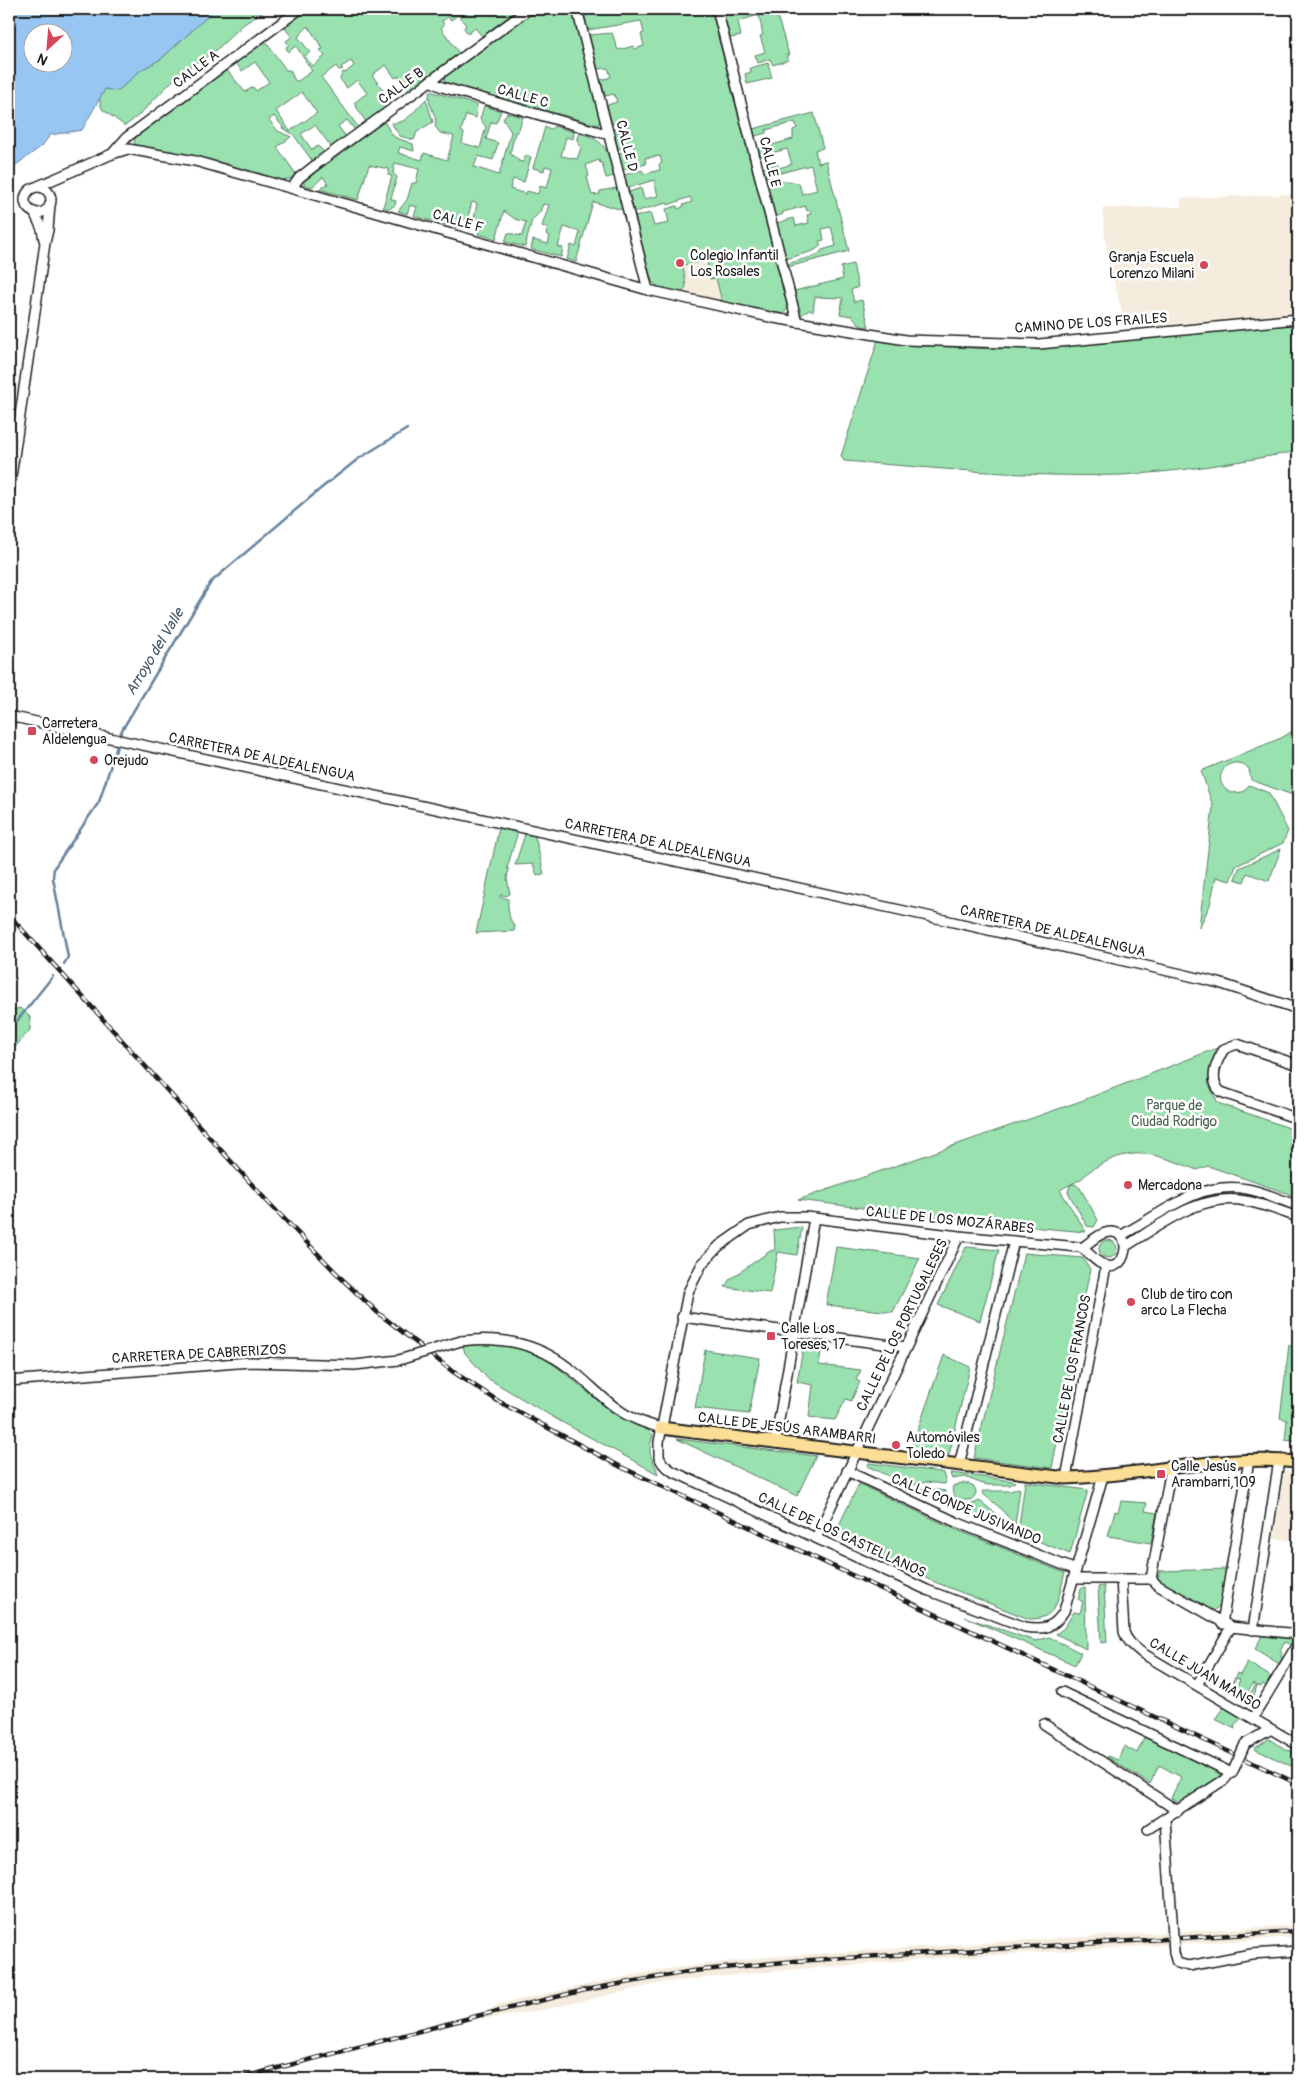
<svg xmlns="http://www.w3.org/2000/svg" width="1307" height="2088" viewBox="0 0 1307 2088" font-family="Pangolin,sans-serif">
<rect width="100%" height="100%" fill="#fff"/>
<filter id="ink" filterUnits="userSpaceOnUse"><feTurbulence type="fractalNoise" baseFrequency=".02" numOctaves="2"/><feDisplacementMap in="SourceGraphic" scale="10" xChannelSelector="R" yChannelSelector="G"/><feConvolveMatrix kernelMatrix="1 2 1 2 8 2 1 2 1" color-interpolation-filters="sRGB"/></filter>
<g filter="url(#ink)">
<g fill="#f5ecde">
<path d="M1298,194V314L1141,329L1127,324L1122,312L1107,255L1102,208L1181,207V198Z"/>
<path d="M702,222L722,302L660,288L655,285L651,279Z"/>
<path d="M1284,1471L1298,1472V1542L1274,1538Z"/>
<path d="M1298,1925V1937L928,1959L776,1971L666,1982L547,2009L481,2020L496,2005L580,1986L659,1970L766,1957L1045,1939Z"/>
</g>
<g fill="#99e1af" stroke="#5a7e66" fill-rule="evenodd">
<path d="M212,9H268L244,24L213,53L181,72L139,115L125,126L102,109L99,99L105,89L118,91L141,70L161,59L210,14Z"/>
<path d="M309,9H519L482,36L475,28L468,34L464,28L466,25L458,15L451,20L448,17L442,21L444,25L441,28L459,53L409,90L399,76L395,78L386,65L372,75L392,103L366,122L354,103L367,93L357,80L347,88L340,79L343,72L345,73L354,66L351,61L341,67L343,69L339,70L336,66L321,77L359,128L355,130L347,120L338,126L346,137L332,148L315,125L301,134L312,150L318,146L325,153L313,162L293,134L282,128L283,127L274,116L269,120L278,131L291,137L277,147L296,174L290,179L280,180L189,155L136,146L134,141L136,137L227,70L245,92L253,87L256,91L269,82L255,62L242,71L236,63L265,41L286,70H290L295,81H298L312,71L296,46L288,52L286,47L289,45L286,41L292,37L284,27ZM308,26L323,49L320,50L325,56L313,66L305,56L310,52L298,37ZM302,92L317,113L290,131L276,111Z"/>
<path d="M537,9H572L600,120L598,125L444,82V77Z"/>
<path d="M602,9H711L788,309L783,314L722,302L716,278L710,279L707,261L683,265L686,287L682,293L660,288L652,282L635,217L650,213L654,226L669,223L666,209L677,206L678,209L683,207V205L692,202L690,197L668,205L667,203L634,212L629,192L641,188L644,199L658,196L654,180L628,188L624,175L642,170L644,174L660,170L659,164L662,163L660,156L645,158L646,164L623,170L619,153L634,150L633,145L618,149L613,129L628,126L626,120L612,124L607,105L617,102L614,94L605,96L601,80L611,77L608,68L598,69L589,35L612,33L618,50L634,46L635,49L644,46L641,34L644,33L641,21L588,30L584,13Z"/>
<path d="M722,9H775L789,55H786L788,60L773,65L770,59L758,63L755,55L765,52L760,36L763,35L759,15L738,21L741,36L730,38Z"/>
<path d="M768,63L772,78L747,84L745,74L751,72L750,68Z"/>
<path d="M430,91L477,105L476,118L466,115L461,131L464,133L462,143L480,148L486,127L480,119L484,106L501,111L496,123L491,122L486,139L498,143L493,160L478,156L474,167L499,175L511,132L503,119L507,113L523,117L518,132H515L510,154L518,159V161L523,162L526,155L531,157L524,182L513,179L510,189L526,194L527,191L538,194L540,186L547,188L552,168L545,166L544,171L533,168L545,127L551,129L554,126L574,132L573,139L566,137L561,156L577,159L581,148L577,140L580,133C606,141 608,150 614,176L606,178L602,163H600L599,160L586,165L589,176L587,177L592,195L600,194V191L617,188L623,210L593,202L576,262L567,259L571,245L576,247L580,232L564,227L558,247L563,248L561,257L531,249L533,240L548,244L550,236L546,234L548,228L542,226L549,205L543,204L540,212L532,220L525,247L505,242L508,233L522,236L526,222L515,219L504,211L496,239L478,234L481,221L474,219L477,203L472,202L467,220L458,217L456,228L414,216L417,207L410,205L407,214L398,211L407,200L412,183H416L419,169L395,163L393,173L397,177L391,199L396,201L395,205L389,209L383,207L392,176L388,175L389,169L369,165L358,200L319,189L328,184L323,177L312,187L304,185V181L384,122L394,137L413,144L414,151L400,147L398,153L422,160L424,153L447,160L454,136L440,133L435,126C439,114 425,105 430,91Z"/>
<path d="M426,99L433,122L417,132L414,140L400,136L391,123C407,125 416,108 426,99Z"/>
<path d="M814,113L823,148L815,150L818,163L826,161L849,251L788,267L787,264L818,255L822,250L836,246L831,227L822,229L824,240L819,241L821,246L813,251L786,259L777,223L794,218L796,226L809,223L807,215L811,214L810,210L807,211L805,206L783,212V214L775,217L768,188L780,181L799,183L802,194L817,190L811,165L765,177L763,168L777,164L779,168L792,164L787,149L760,156L758,149L793,139V130L797,128L795,122L766,130V133L755,136L753,129Z"/>
<path d="M853,264L858,287L851,290L854,302L862,300L869,327L861,326L852,316L840,314L843,298L815,297L813,311L809,310L801,315L794,291L843,279L841,267Z"/>
<path d="M1278,325H1298V451C1239,462 1181,472 1121,475C1029,478 936,468 844,461L841,456L878,340L911,345L993,349L1042,348Z"/>
<path d="M1298,728V797L1251,780L1249,769C1229,750 1207,781 1231,793L1243,792L1249,785L1269,793L1288,831L1283,843L1236,866L1230,881L1216,877L1210,905L1199,928L1213,806L1201,771L1281,738Z"/>
<path d="M499,828L515,832L517,835L507,868L509,869L507,878L510,894L506,896L500,895V897L508,899C508,908 508,920 515,926L514,931L476,933Z"/>
<path d="M525,834L535,836L544,874L537,875L533,864L515,865Z"/>
<path d="M1281,849L1269,881L1247,873L1244,882L1235,879L1239,868Z"/>
<path d="M20,1008L30,1017V1030L16,1046L9,1050V1011Z"/>
<path d="M1217,1048L1210,1071L1208,1083L1218,1103L1298,1131V1197L1208,1166L1197,1170C1159,1155 1135,1144 1096,1167C1090,1170 1086,1175 1081,1179C1074,1183 1066,1186 1060,1190L1086,1232L975,1222L798,1200L1081,1101Z"/>
<path d="M1075,1184L1080,1188L1098,1220L1094,1227L1087,1226L1068,1192L1070,1185Z"/>
<path d="M802,1227L797,1255L778,1252L770,1293L725,1287L730,1279L770,1251L775,1250L774,1230Z"/>
<circle cx="1108" cy="1249" r="9"/>
<path d="M836,1247L920,1258L893,1312L826,1305Z"/>
<path d="M966,1247L999,1250L980,1321L938,1305Z"/>
<path d="M1024,1253L1083,1258L1090,1269L1052,1468L974,1458Z"/>
<path d="M804,1343L822,1345L819,1365L861,1370L856,1380L860,1382L851,1401L846,1399L835,1420L809,1417L813,1385L797,1382Z"/>
<path d="M487,1344C547,1347 562,1373 606,1407C619,1417 634,1423 649,1431L653,1435C646,1458 653,1455 658,1474L558,1420L487,1378L465,1353L463,1346Z"/>
<path d="M1289,1345L1298,1352V1442L1285,1440L1287,1420L1280,1418Z"/>
<path d="M705,1350L760,1358L749,1414L695,1408Z"/>
<path d="M944,1355L970,1367L949,1455L911,1449Z"/>
<path d="M677,1439L816,1456L797,1496Z"/>
<path d="M869,1463L940,1472L943,1473L946,1483L944,1484L926,1482L910,1486L867,1466Z"/>
<path d="M951,1473L1013,1481L1015,1482L1010,1485H988L980,1483L965,1477L952,1479L950,1474Z"/>
<path d="M1025,1482L1088,1490L1070,1554L1018,1533Z"/>
<path d="M962,1483C969,1483 976,1485 976,1493L973,1499C963,1502 949,1499 953,1486Z"/>
<path d="M859,1484L952,1528L1065,1573C1058,1596 1059,1620 1029,1619L932,1581L834,1535Z"/>
<path d="M926,1488L945,1491L947,1497L959,1507L957,1508L918,1490Z"/>
<path d="M1018,1488L1020,1489L1015,1525L999,1507L982,1493L983,1491H1011Z"/>
<path d="M980,1501L1001,1518L1008,1528L964,1512L967,1506Z"/>
<path d="M1121,1501L1147,1503L1145,1511L1157,1513L1151,1543L1108,1536L1115,1511L1118,1512Z"/>
<path d="M1227,1569C1225,1582 1226,1606 1212,1611L1164,1584L1158,1578L1160,1571Z"/>
<path d="M1104,1586L1107,1642L1101,1643L1098,1587Z"/>
<path d="M1085,1587L1086,1649L1056,1634L1064,1628L1074,1612L1080,1613L1083,1602L1078,1599L1081,1589Z"/>
<path d="M965,1617L1026,1638L1036,1641L1049,1637L1081,1653L1075,1665Z"/>
<path d="M1262,1636L1296,1639L1292,1646L1285,1642L1280,1650L1282,1652L1281,1657L1285,1659L1281,1665L1255,1649Z"/>
<path d="M1247,1662L1273,1678L1268,1688L1263,1684L1261,1687L1257,1685L1254,1696L1250,1693L1256,1685L1253,1683L1246,1694L1236,1687L1240,1680L1237,1678L1231,1685L1237,1673L1240,1675Z"/>
<path d="M1225,1705L1243,1717L1234,1725L1235,1729L1215,1719Z"/>
<path d="M1145,1736L1218,1770L1220,1776L1179,1803L1171,1798L1181,1777L1159,1765L1150,1784L1107,1757L1108,1756L1118,1760L1124,1746L1137,1753Z"/>
<path d="M1269,1739L1286,1750L1298,1752V1769L1254,1749Z"/>
</g>
<path fill="#98c6f3" stroke="#66829d" fill-rule="evenodd" d="M19,9H212L210,14L161,59L141,70L118,91L105,89L82,130L50,135L42,146L9,170V13ZM32,32H62V62H32Z"/>
<g fill="none" stroke-linecap="round" stroke-linejoin="round">
<g stroke="#66829d" stroke-width="2.5">
<path d="M119,737L122,730L211,582L319,490L358,459L407,429"/>
<path d="M64,964L68,957L53,878L54,868L99,802L118,743"/>
<path d="M9,1031L53,976"/>
</g>
<defs>
<g id="minor">
<path d="M577,9L648,290"/>
<path d="M717,9L797,322"/>
<path d="M430,81L442,87L610,135"/>
<path d="M112,154L127,137L300,9"/>
<path d="M36,187L112,154L128,149L195,161L648,290L774,318L906,340L1039,344L1298,319"/>
<circle cx="38" cy="200" r="13"/>
<path d="M292,188L299,178L322,160L529,9"/>
<path d="M34,212L42,229L44,240"/>
<path d="M9,491L45,243L48,230L50,204"/>
<path d="M9,716L923,915L1186,975L1219,983L1298,1009"/>
<path d="M1298,1065L1237,1044L1224,1049C1216,1062 1208,1080 1221,1092L1298,1119"/>
<path d="M1120,1236C1161,1215 1197,1180 1247,1189C1264,1192 1281,1200 1298,1206"/>
<path d="M1126,1246C1162,1224 1201,1192 1246,1201C1264,1204 1281,1212 1298,1217"/>
<path d="M1082,1248C1089,1243 1097,1235 1105,1233C1137,1224 1127,1281 1100,1263C1093,1259 1088,1252 1082,1248L1079,1247L959,1236L806,1217H780L749,1225L719,1246L702,1264L688,1292L659,1442V1457L663,1464L672,1471L927,1590L1025,1627C1043,1630 1054,1628 1064,1611L1103,1476"/>
<path d="M682,1317L906,1347"/>
<path d="M461,1341C500,1336 537,1343 569,1368C587,1381 601,1398 619,1410C631,1419 647,1424 661,1428"/>
<path d="M9,1381L250,1362L355,1365L399,1360"/>
<path d="M775,1443L814,1218"/>
<path d="M959,1465L1014,1241"/>
<path d="M847,1471L956,1522L1076,1570"/>
<path d="M1066,1478L1106,1266"/>
<path d="M816,1538L959,1236"/>
<path d="M1073,1579H1151L1157,1585L1231,1627L1298,1634"/>
<path d="M1121,1579L1124,1632C1127,1642 1135,1647 1142,1653L1298,1745"/>
<path d="M1151,1579L1171,1468"/>
<path d="M1222,1624L1249,1460"/>
<path d="M1253,1630L1279,1460"/>
<path d="M1197,1685L1231,1627"/>
<path d="M1062,1692L1232,1773"/>
<path d="M1253,1718L1298,1643"/>
<path d="M1044,1724L1178,1811"/>
<path d="M1245,1744L1271,1729"/>
<path d="M1165,1819L1172,1919"/>
<path d="M1148,1829L1224,1780L1234,1769"/>
<path d="M1174,1953L1177,1963L1189,1966L1251,1954L1298,1951"/>
</g>
<path id="major" d="M661,1428L1066,1478C1144,1476 1220,1454 1298,1462"/>
</defs>
<use href="#minor" stroke="#1c1c1c" stroke-width="12"/>
<use href="#major" stroke="#1c1c1c" stroke-width="15"/>
<use href="#minor" stroke="#fff" stroke-width="9"/>
<use href="#major" stroke="#fcde96" stroke-width="11"/>
<defs>
<g id="rail">
<path d="M9,915L265,1199L343,1280L377,1312L452,1371L498,1401L621,1467L1298,1784"/>
<path d="M236,2079L477,2016L585,1990L693,1971L795,1961L1298,1931"/>
</g>
</defs>
<use href="#rail" stroke="#1c1c1c" stroke-width="4.5"/>
<use href="#rail" stroke="#fff" stroke-width="2.5" stroke-dasharray="8" stroke-linecap="butt"/>
<defs>
<g id="minor-bridge">
<path d="M399,1360L461,1341"/>
<path d="M1234,1769L1245,1744"/>
<path d="M1172,1919L1174,1953"/>
</g>
</defs>
<use href="#minor-bridge" stroke="#1c1c1c" stroke-width="12" stroke-linecap="butt"/>
<use href="#minor-bridge" stroke="#fff" stroke-width="9"/>
</g>
</g>
<g fill="#d1495b" stroke="#fff" stroke-width="2">
<circle cx="680" cy="263" r="5"/>
<circle cx="1204" cy="265" r="5"/>
<rect x="27" y="726" width="10" height="10" rx="2.5"/>
<circle cx="94" cy="760" r="5"/>
<circle cx="1128" cy="1185" r="5"/>
<circle cx="1131" cy="1302" r="5"/>
<rect x="766" y="1331" width="10" height="10" rx="2.5"/>
<circle cx="896" cy="1445" r="5"/>
<rect x="1156" y="1469" width="10" height="10" rx="2.5"/>
</g>
<g text-anchor="middle" dominant-baseline="central" stroke-width="5" stroke-linejoin="round" paint-order="stroke">
<g font-size="14" fill="#1c1c1c" stroke="#fff">
<text transform="translate(196 69) rotate(-37)">CALLE A</text>
<text transform="translate(401 86) rotate(-36)">CALLE B</text>
<text transform="translate(523 96) rotate(16)">CALLE C</text>
<text transform="translate(627 146) rotate(76)">CALLE D</text>
<text transform="translate(770 162) rotate(76)">CALLE E</text>
<text transform="translate(458 221) rotate(16)">CALLE F</text>
<text transform="translate(1091 323) rotate(-4)">CAMINO DE LOS FRAILES</text>
<text transform="translate(262 757) rotate(12)">CARRETERA DE ALDEALENGUA</text>
<text transform="translate(658 843) rotate(12)">CARRETERA DE ALDEALENGUA</text>
<text transform="translate(1053 931) rotate(13)">CARRETERA DE ALDEALENGUA</text>
<text transform="translate(950 1220) rotate(6)">CALLE DE LOS MOZÁRABES</text>
<text transform="translate(902 1325) rotate(-64)">CALLE DE LOS PORTUGALESES</text>
<text transform="translate(199 1354) rotate(-3)">CARRETERA DE CABRERIZOS</text>
<text transform="translate(1072 1369) rotate(-79)">CALLE DE LOS FRANCOS</text>
<text transform="translate(787 1428) rotate(7)">CALLE DE JESÚS ARAMBARRI</text>
<text transform="translate(966 1509) rotate(23)">CALLE CONDE JUSIVANDO</text>
<text transform="translate(842 1535) rotate(25)">CALLE DE LOS CASTELLANOS</text>
<text transform="translate(1205 1674) rotate(31)">CALLE JUAN MANSO</text>
</g>
<g font-size="14" fill="#1c1c1c" stroke="#fff" text-anchor="start">
<text x="690" y="255">Colegio Infantil<tspan x="690" dy="16">Los Rosales</tspan></text>
<text x="1194" y="257" text-anchor="end">Granja Escuela<tspan x="1194" dy="16">Lorenzo Milani</tspan></text>
<text x="42" y="723">Carretera<tspan x="42" dy="16">Aldelengua</tspan></text>
<text x="104" y="760">Orejudo</text>
<text x="1138" y="1185">Mercadona</text>
<text x="1141" y="1294">Club de tiro con<tspan x="1141" dy="16">arco La Flecha</tspan></text>
<text x="781" y="1328">Calle Los<tspan x="781" dy="16">Toreses, 17</tspan></text>
<text x="906" y="1437">Automóviles<tspan x="906" dy="16">Toledo</tspan></text>
<text x="1171" y="1466">Calle Jesús<tspan x="1171" dy="16">Arambarri,109</tspan></text>
</g>
<g font-size="14" fill="#48614f" stroke="#fff">
<text x="1174" y="1105">Parque de<tspan x="1174" dy="16">Ciudad Rodrigo</tspan></text>
</g>
<g font-size="15" font-style="italic" fill="#475867" stroke="#fff">
<text transform="translate(155 652) rotate(-59)">Arroyo del Valle</text>
</g>
</g>
<rect width="1307" height="2088" fill="none" stroke="#fff" stroke-width="30"/>
<rect x="15" y="15" width="1277" height="2058" fill="none" stroke="#1c1c1c" stroke-width="2" filter="url(#ink)"/>
<g transform="translate(48 48) rotate(206)"><circle r="24" fill="#ffffff" stroke="#a4a4a4"/>
<path d="M0-4L9 19L0 12L-9 19Z" fill="#d1495b"/>
<text y="-8" font-size="14" font-weight="bold" text-anchor="middle" fill="#1c1c1c">N</text>
</g>
</svg>
